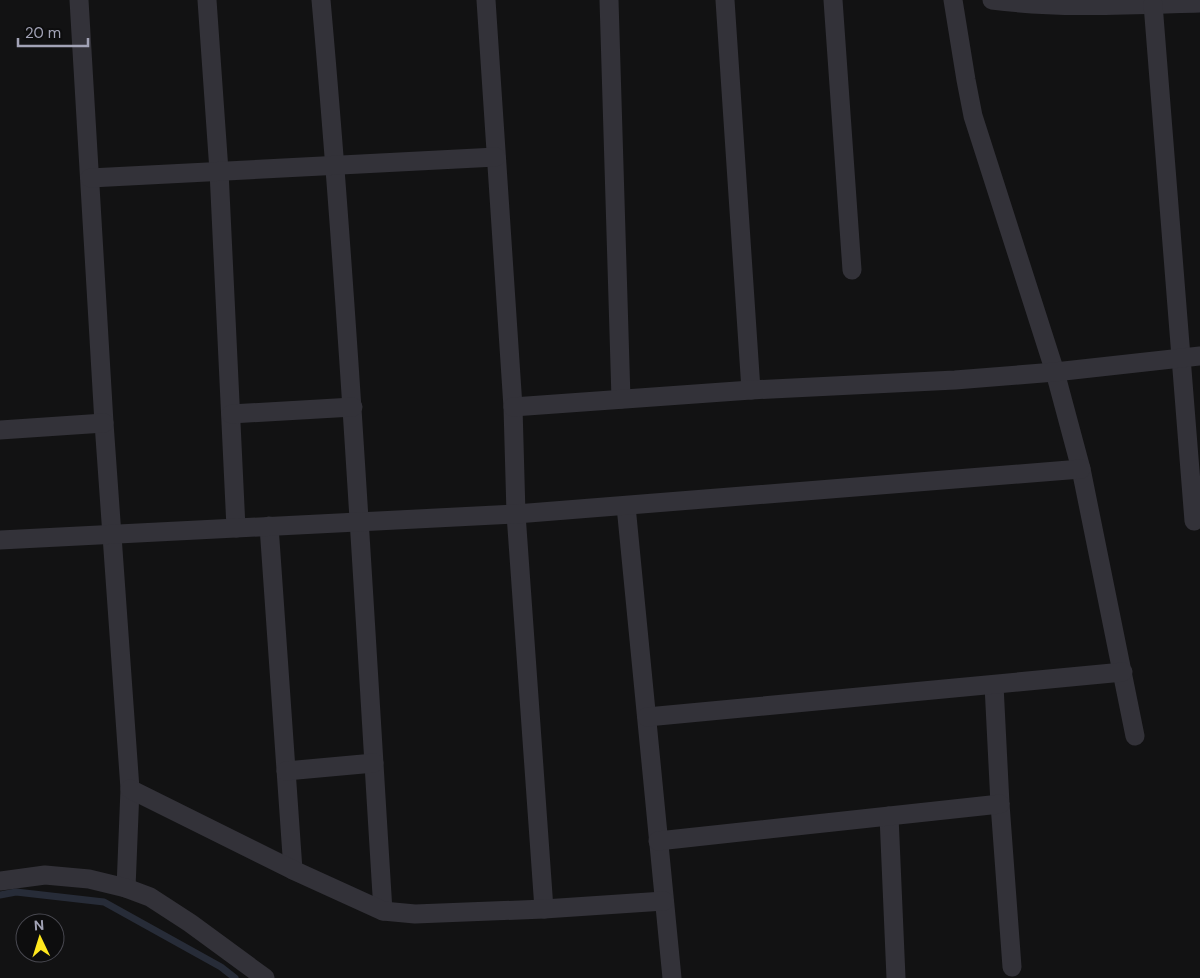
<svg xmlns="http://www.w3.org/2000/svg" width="1200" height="978" viewBox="0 0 1200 978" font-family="'DM Sans',sans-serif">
<rect width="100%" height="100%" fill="#121213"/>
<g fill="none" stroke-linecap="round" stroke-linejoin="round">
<path stroke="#272c38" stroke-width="7" d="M0,895L16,892L104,902L221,967L235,978"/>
<g stroke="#333239" stroke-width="19">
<path d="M79,0L104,423L130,789L126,888"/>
<path d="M207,0L219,171L236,528"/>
<path d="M321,0C348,303 364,607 383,911"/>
<path d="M486,0L513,407L516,514L544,909"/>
<path d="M609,0L621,399"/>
<path d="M725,0L751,390"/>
<path d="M833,0L852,270"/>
<path d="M953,0L966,80L973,116L1055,372L1081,469L1135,736"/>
<path d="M992,0C1060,9 1131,5 1200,3"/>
<path d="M1153,4L1194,521"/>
<path d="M90,178L496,157"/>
<path d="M513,407L751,390L955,380L1055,372L1200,356"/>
<path d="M231,414L353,407"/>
<path d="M0,430L104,423"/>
<path d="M626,506L672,978"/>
<path d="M269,526L293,870"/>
<path d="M0,540L516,514L1081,469"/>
<path d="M994,685L1000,804L1012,967"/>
<path d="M647,717L1123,672"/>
<path d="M286,771L374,763"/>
<path d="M130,789L293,870L383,911L415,914L544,909L664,901"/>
<path d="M889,816L896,978"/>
<path d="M658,841L1000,804"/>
<path d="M0,881L45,875L89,879L126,888L150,897L190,923L265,978"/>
</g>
</g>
<g transform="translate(40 938) rotate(356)"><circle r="24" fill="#0d0d0e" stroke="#494951"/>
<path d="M0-4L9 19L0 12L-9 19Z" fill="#ffe81e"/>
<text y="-8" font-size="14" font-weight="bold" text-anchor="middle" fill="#a2a3b6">N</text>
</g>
<path d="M18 38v8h70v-8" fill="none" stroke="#a2a3b6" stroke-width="2.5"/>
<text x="25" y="38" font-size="15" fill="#a2a3b6" stroke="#0d0d0e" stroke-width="4" paint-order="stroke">20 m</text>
</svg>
